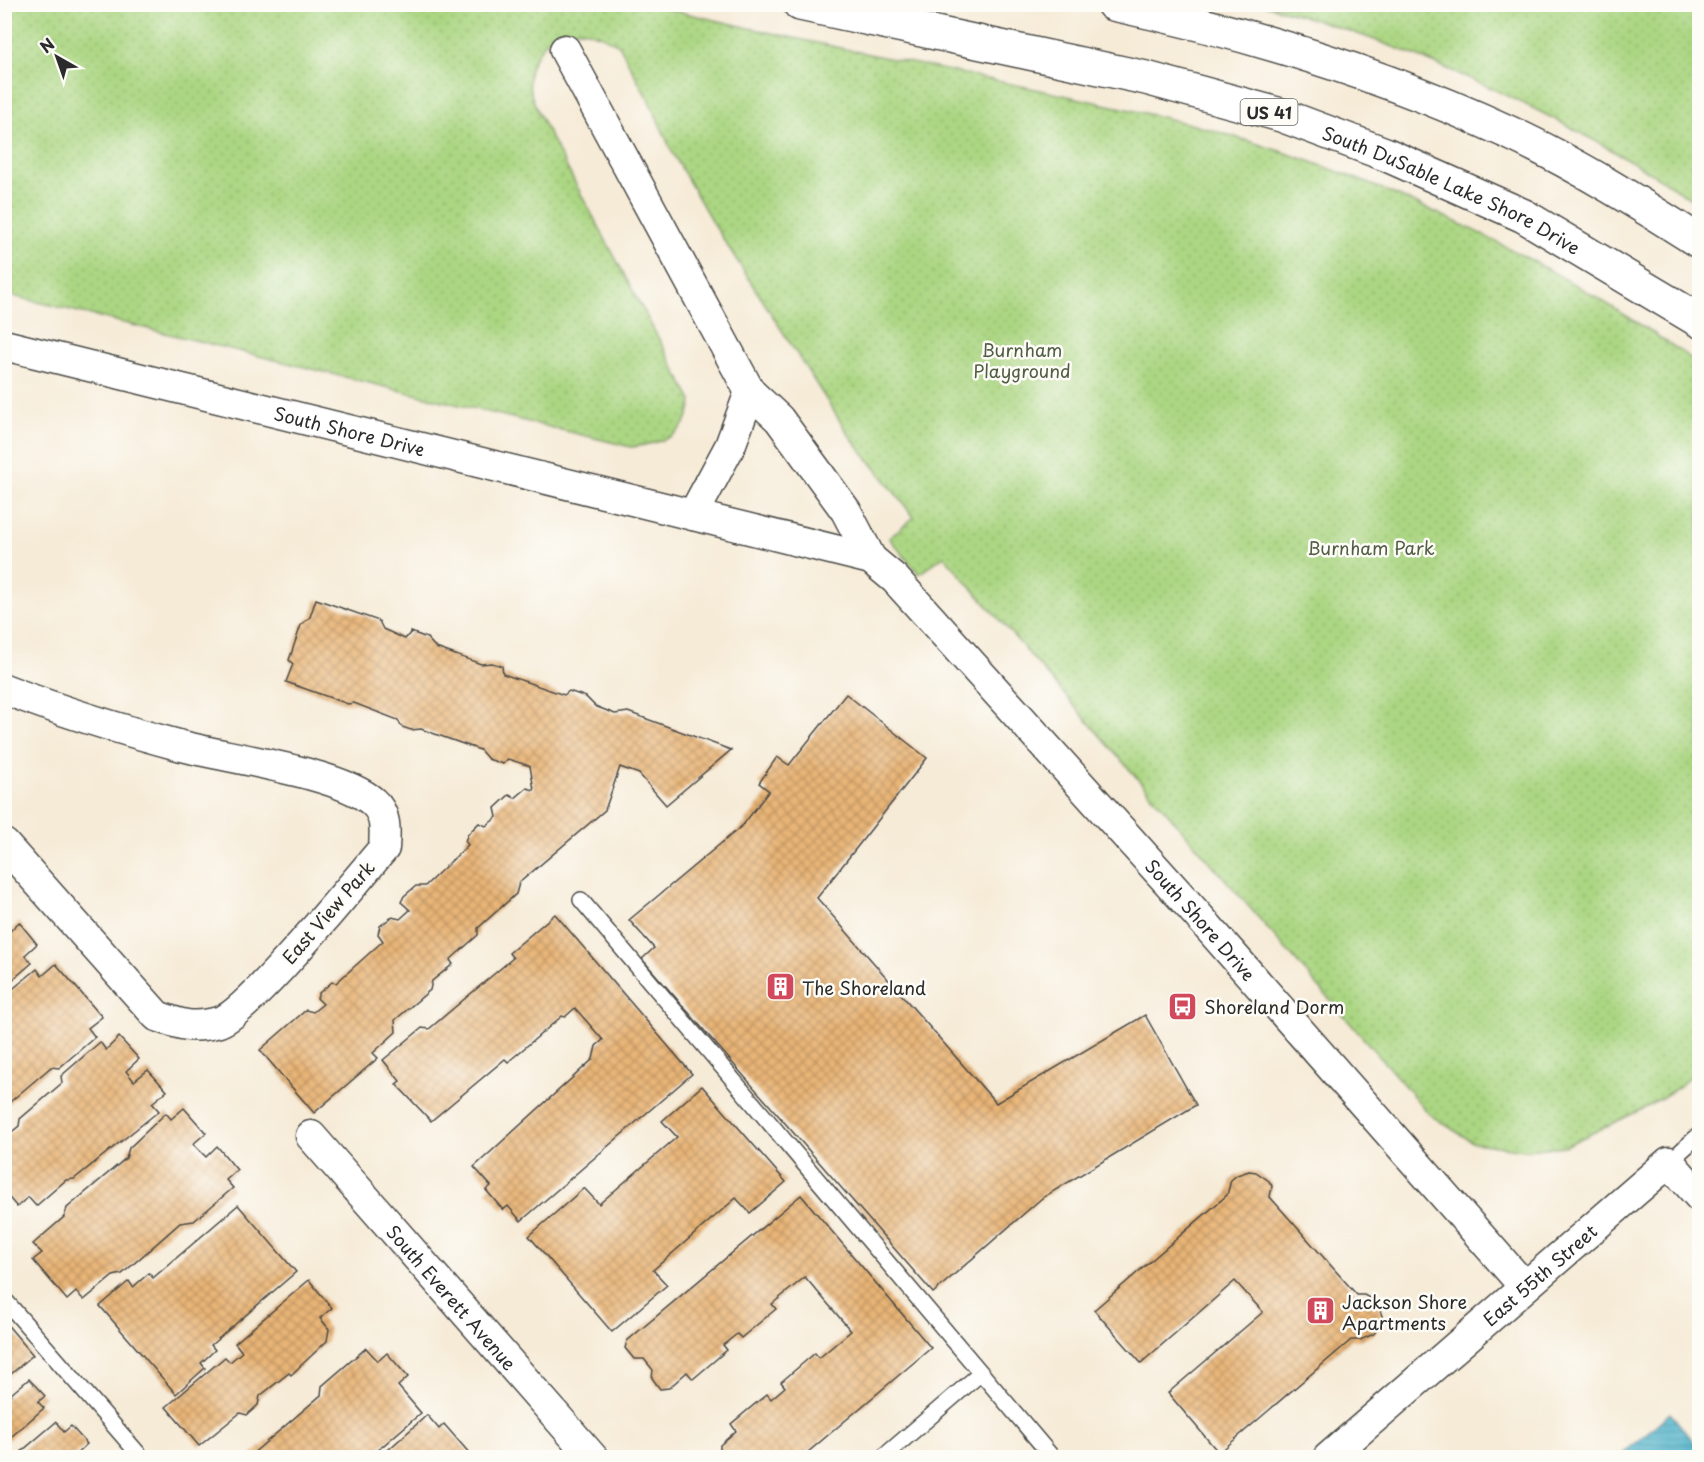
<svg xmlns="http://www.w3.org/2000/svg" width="1704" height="1462" viewBox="0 0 1704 1462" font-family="'Playpen Sans',sans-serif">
<defs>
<pattern id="park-dots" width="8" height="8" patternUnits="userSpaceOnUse" patternTransform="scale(1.5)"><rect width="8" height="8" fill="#abd682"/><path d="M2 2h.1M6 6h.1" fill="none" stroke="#93b870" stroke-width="1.8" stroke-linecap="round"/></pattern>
<pattern id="water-rules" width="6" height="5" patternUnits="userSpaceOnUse" patternTransform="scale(1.5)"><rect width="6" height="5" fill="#4bb1ca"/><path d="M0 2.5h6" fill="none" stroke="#3f90a4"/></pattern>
<pattern id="building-cross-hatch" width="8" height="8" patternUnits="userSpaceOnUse" patternTransform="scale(1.5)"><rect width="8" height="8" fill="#e9b577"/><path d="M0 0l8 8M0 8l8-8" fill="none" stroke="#bd9362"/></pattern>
</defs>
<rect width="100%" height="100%" fill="#fdfcf7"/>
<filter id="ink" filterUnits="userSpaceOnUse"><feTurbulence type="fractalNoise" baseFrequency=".0167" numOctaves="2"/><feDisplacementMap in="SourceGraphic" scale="12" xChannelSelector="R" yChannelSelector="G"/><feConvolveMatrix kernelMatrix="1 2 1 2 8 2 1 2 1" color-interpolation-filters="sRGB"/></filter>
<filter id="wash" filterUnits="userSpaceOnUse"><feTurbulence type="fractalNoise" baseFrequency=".008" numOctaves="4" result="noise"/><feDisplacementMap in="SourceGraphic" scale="24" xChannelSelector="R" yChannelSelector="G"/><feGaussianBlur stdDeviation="1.35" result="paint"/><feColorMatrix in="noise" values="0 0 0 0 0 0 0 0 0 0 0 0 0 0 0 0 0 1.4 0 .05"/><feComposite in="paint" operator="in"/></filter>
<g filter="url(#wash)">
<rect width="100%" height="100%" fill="#f6ebd7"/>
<g fill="url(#park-dots)" stroke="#6b8056" stroke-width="1.5">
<path d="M5,4L652,5C788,39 926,65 1063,95C1116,107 1170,117 1222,133C1397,184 1550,260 1699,364V1067L1680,1086L1649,1106L1565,1146L1526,1150L1474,1143L1430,1115L944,556L919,574L889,538L914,517L849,435L711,220L672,152L652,107L619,45L602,36L583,30L557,31C514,72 527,89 550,136L692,401C687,437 662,443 631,447L5,294Z"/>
<path d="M1265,5H1699V204C1572,119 1413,45 1265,5Z"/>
</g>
<path fill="url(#water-rules)" stroke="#3b6e7a" stroke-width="1.5" d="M1670,1413L1699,1448V1457H1619Z"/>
<g id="blocks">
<g fill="url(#building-cross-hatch)">
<path d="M316,599L379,621L383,629L405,639L411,632L427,638L436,648L481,664L492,663L502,666L503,674L564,695L569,691L586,697L595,706L615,714L628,712L731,750L666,805L639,774L620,767L605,810L519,883L516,894L478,928V935L450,960L453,964L432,981L430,990L395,1020L396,1032L373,1053L378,1058L314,1113L260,1050L306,1010L313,1012L323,1004L317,998L319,993L332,982L336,983L383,941L378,934L380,926L392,917L400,919L410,910L401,902L404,896L416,886H425L468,845L465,841L468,834L479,823L486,826L497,817L495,808L509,795L515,798L527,788L534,790L530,766L508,759L503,764L488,759L480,750L421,729L411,730L402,727L398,720L354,703L348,704L286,682L293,664L289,660L301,625L310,617Z"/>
<path d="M846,694L927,758L817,898L996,1103L1145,1015L1196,1105L1042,1198L933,1293L642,959L654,948L629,920L743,825L769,791L759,783L777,757L789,765Z"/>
<path d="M555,914L692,1074L521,1221L508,1206L503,1210L486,1190L491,1186L474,1167L593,1059L596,1046L603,1040L575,1008L565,1017L562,1016L508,1062L505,1059L431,1121L396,1084L400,1081L383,1060L422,1028L429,1029L513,958L509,953Z"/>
<path d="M19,922L37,944L25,955L32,963L4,987V931L7,934Z"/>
<path d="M56,964L102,1017L88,1028L95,1037L59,1068L51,1067L4,1107V996L37,969L42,976Z"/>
<path d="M119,1037L139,1059L126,1071L134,1081L148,1070L167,1091L152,1103L159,1111L74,1179L66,1180L36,1206L28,1197L17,1207L4,1192V1138L19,1126L20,1119L62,1083L61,1076L100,1042L106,1050Z"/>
<path d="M702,1086L786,1182L750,1213L736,1198L653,1270L667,1285L612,1332L529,1236L584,1188L599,1204L677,1137L662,1121Z"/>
<path d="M184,1108L206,1133L193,1144L206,1157L217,1146L237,1170L226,1180L233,1188L194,1221L180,1223L122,1274L113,1276L84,1300L76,1292L67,1300L33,1260L42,1253L33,1244L64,1217L67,1208L126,1158L129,1148L166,1113L171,1119Z"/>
<path d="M1249,1171L1256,1172L1269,1181L1272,1186L1270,1197L1357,1295H1364L1377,1302L1382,1316V1322L1374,1334L1360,1340H1351L1219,1453L1168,1393L1263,1312L1235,1281L1141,1363L1094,1310L1227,1195L1231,1180L1237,1175Z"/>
<path d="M801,1195L931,1348L801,1458H720V1445L736,1431L731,1424L767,1394L771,1399L785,1387L781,1382L815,1353L819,1358L851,1331L805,1277L772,1304L776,1309L741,1338L737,1334L723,1345L727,1350L693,1379L687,1372L669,1388L660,1389L652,1378L653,1370L644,1359H634L625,1348L627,1341Z"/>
<path d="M238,1205L296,1272L211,1345L215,1350L201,1363L205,1368L176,1394L100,1306L129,1281L133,1287L149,1273L153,1278Z"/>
<path d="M309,1280L332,1308L320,1318L329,1329L327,1341L291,1375L289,1373L260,1396L258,1405L247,1415L240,1413L199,1446L166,1407L225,1357L230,1362L242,1352L235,1343Z"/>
<path d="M4,1321L33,1355L4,1380Z"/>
<path d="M366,1348L378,1361L387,1353L408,1377L398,1386L421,1413L378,1450L361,1458H254L251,1455L321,1395L322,1386Z"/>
<path d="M29,1379L45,1396L38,1402L44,1408L4,1443V1400Z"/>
<path d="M427,1415L439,1429L444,1424L471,1455L468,1458H379Z"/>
<path d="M56,1422L64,1432L71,1426L87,1444L72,1458H21L22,1451Z"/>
</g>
</g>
</g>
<g filter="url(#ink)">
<use href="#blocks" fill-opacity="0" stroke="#494845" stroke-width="1.5"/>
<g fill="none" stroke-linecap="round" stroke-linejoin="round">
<defs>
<g id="service">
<path d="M581,900L1053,1458"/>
<path d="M1669,1162L1700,1134"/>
<path d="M4,1299L142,1458"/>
<path d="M882,1458L981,1373"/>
</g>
<g id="minor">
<path d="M565,50L750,392L730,446L693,515"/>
<path id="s1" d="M4,345L871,559L895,579L932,620L1194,911L1524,1286"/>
<path d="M750,392L779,419L846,511L871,559"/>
<path d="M4,689C63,712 122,730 182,746C228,758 341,773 373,802C387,814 385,832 384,848C357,879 248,1014 219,1022C193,1029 181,1025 157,1016L4,844"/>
<path id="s2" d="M311,1136L593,1458"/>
<path id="s3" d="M1328,1458L1669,1162L1700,1197"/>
</g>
<g id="motorway">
<path id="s4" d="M800,4L1146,78L1281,115L1385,154L1524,216L1700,321"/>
<path d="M1113,4C1249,33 1383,74 1510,133C1575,163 1640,204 1700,242"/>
</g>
</defs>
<use href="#service" stroke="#494845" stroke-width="18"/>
<use href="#minor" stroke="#494845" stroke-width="33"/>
<use href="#motorway" stroke="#494845" stroke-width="36"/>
<use href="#service" stroke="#fff" stroke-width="15"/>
<use href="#minor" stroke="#fff" stroke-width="30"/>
<use href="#motorway" stroke="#fff" stroke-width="33"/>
</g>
</g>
<defs>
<symbol id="building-square" viewBox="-11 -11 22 22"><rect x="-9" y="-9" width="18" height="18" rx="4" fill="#d1495b" stroke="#fdfcf7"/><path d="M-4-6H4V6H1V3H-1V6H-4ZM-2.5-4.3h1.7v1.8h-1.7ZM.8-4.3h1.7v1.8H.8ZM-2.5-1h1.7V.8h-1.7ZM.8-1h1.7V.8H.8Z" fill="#fff"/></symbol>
<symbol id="bus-square" viewBox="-11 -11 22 22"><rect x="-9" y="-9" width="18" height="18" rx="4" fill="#d1495b" stroke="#fdfcf7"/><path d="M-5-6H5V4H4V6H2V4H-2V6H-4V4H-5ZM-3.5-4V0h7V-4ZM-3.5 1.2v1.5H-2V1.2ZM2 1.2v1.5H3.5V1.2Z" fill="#fff"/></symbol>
</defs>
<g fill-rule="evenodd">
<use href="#building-square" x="764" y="970" width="33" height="33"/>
<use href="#bus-square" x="1166" y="990" width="33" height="33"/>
<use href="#building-square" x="1304" y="1294" width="33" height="33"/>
</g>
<g text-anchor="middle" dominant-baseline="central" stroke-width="5" stroke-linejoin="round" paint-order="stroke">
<rect fill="#fdfcf7" stroke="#6a6a68" stroke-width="1.5" x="1240.5" y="99" width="57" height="26" rx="4.5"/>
<g font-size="16" font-weight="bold" fill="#2b2b2b">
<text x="1269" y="112">US 41</text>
</g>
<g font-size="18" fill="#2b2b2b" stroke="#fdfcf7">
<text stroke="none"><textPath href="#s4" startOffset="680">South DuSable Lake Shore Drive</textPath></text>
<text stroke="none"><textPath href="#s1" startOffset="356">South Shore Drive</textPath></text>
<text transform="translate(328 912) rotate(-49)">East View Park</text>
<text stroke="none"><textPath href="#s1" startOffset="1382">South Shore Drive</textPath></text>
<text stroke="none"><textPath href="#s3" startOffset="280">East 55th Street</textPath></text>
<text stroke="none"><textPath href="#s2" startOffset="214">South Everett Avenue</textPath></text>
</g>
<g font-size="18" fill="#515e45" stroke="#fdfcf7">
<text x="1022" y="349">Burnham<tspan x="1022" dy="21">Playground</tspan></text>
<text x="1371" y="547">Burnham Park</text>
</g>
<g font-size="18" fill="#2b2b2b" stroke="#fdfcf7" text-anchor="start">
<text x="802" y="987">The Shoreland</text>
<text x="1204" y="1006">Shoreland Dorm</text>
<text x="1342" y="1301">Jackson Shore<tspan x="1342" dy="21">Apartments</tspan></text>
</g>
</g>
<rect width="1704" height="1462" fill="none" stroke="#fdfcf7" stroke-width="24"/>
<g transform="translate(57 57) rotate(320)" stroke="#fdfcf7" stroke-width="4.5" paint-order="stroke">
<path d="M0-4.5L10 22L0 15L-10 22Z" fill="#2b2b2b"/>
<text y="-9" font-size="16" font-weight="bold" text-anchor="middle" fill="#2b2b2b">N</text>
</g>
</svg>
